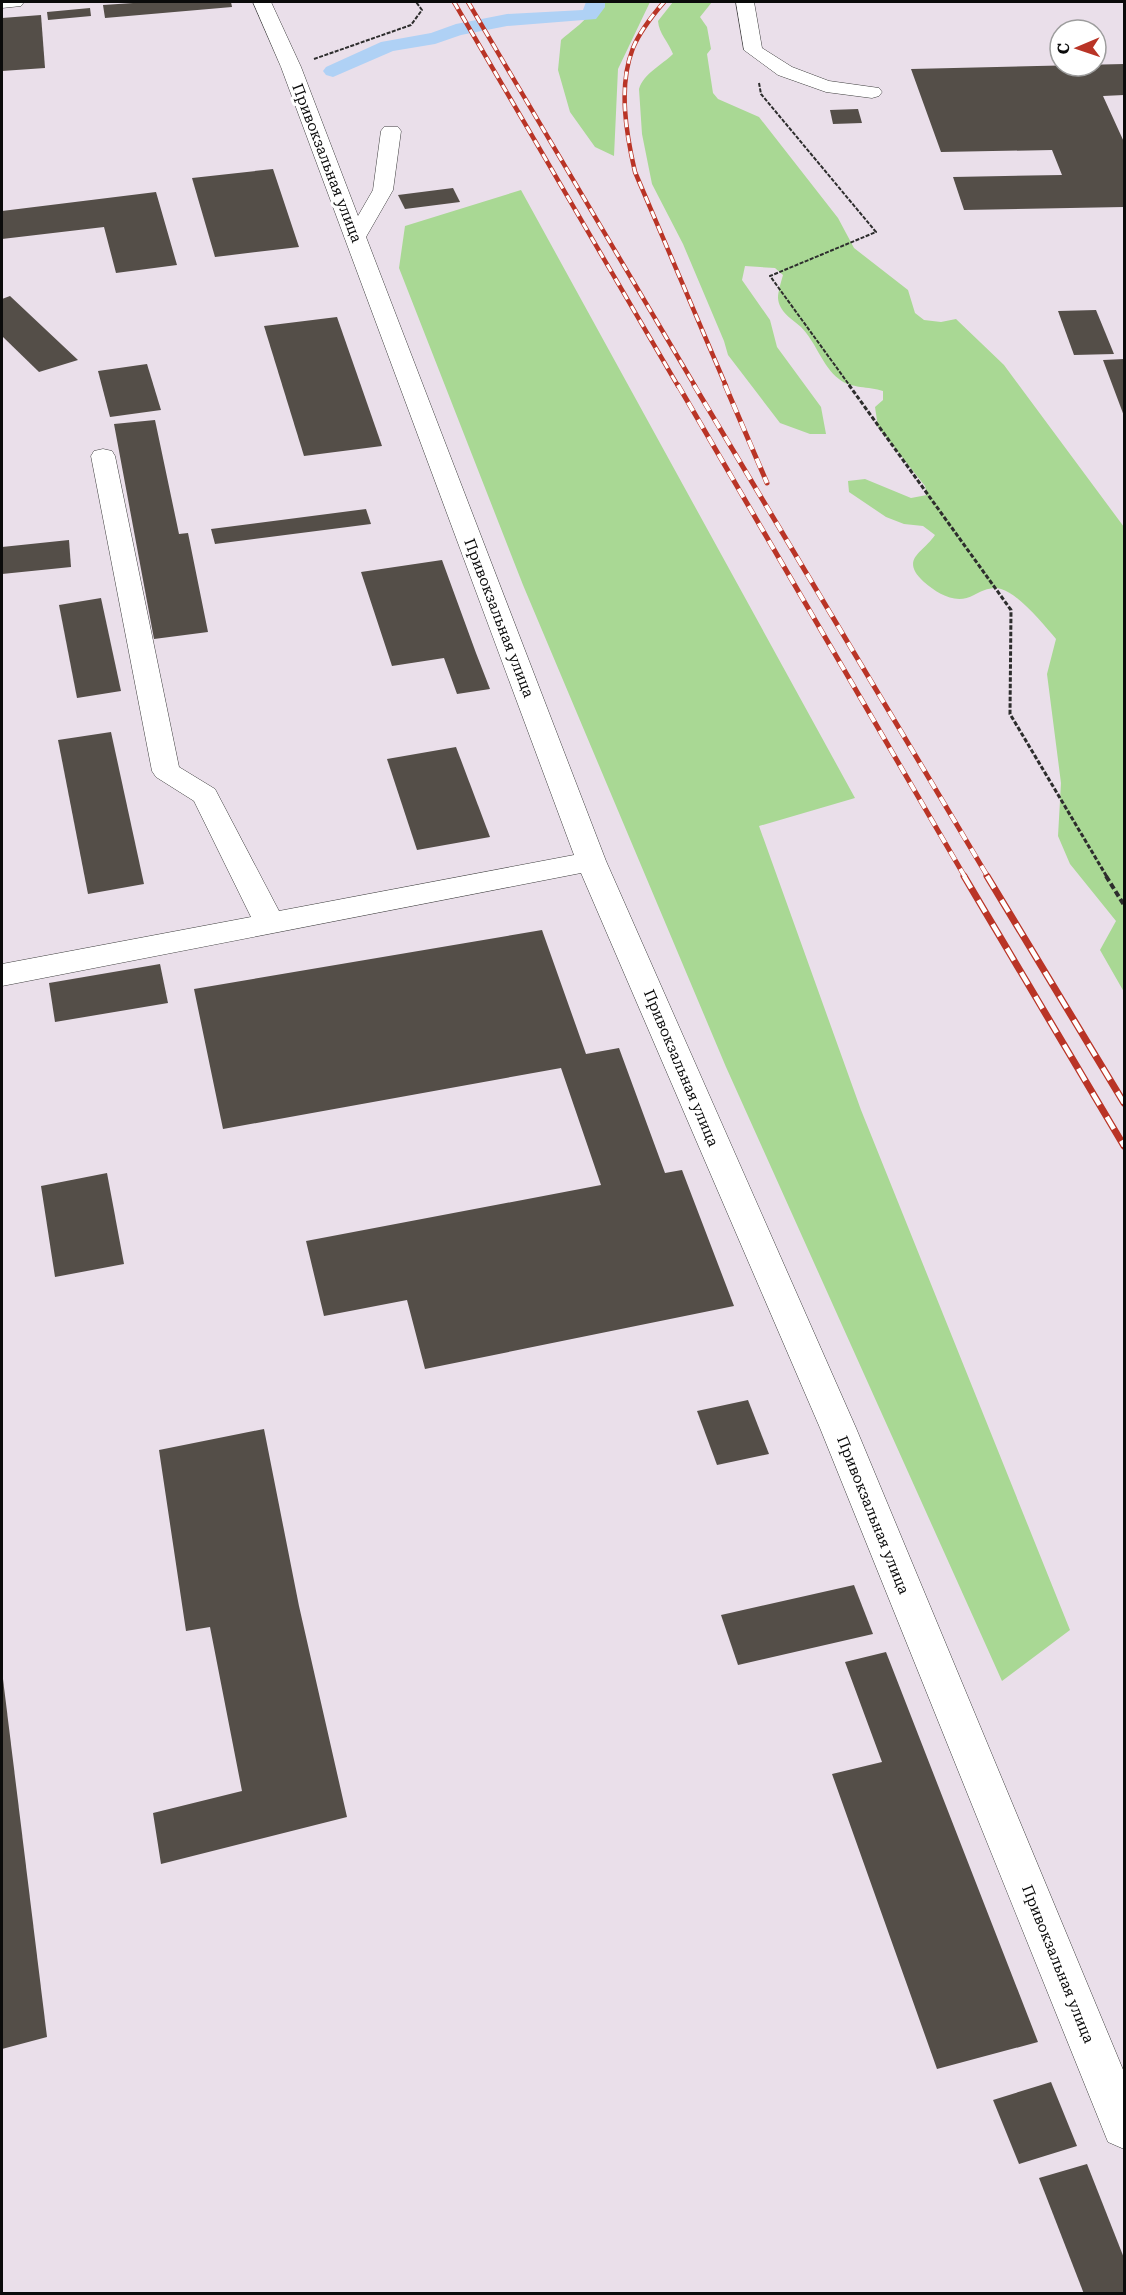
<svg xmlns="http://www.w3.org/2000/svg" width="1126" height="2295" viewBox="0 0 1126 2295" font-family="'Roboto Serif',serif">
<rect width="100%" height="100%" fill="#fffee9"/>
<path fill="#eadfea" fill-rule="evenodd" d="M2,2H1124V2293H2ZM1060,30H1096V66H1060Z"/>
<g fill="#a9d894">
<path d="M595,2H650L618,69L614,156L595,147L570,112L558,70L561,40C572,30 594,16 595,2Z"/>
<path d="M673,2H712L700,17L707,27L711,49L707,54L713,93L718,99L759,117L838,218L854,248L908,290L915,313L924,320L941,322L956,319L1004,365L1124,527V992L1100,950L1116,921L1070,864L1058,836L1061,783L1047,674L1056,639C1044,625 1019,594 1001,589C992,586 982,591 974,595C956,605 938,594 924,582C899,559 923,553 935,535L923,526L904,524L886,517L849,492L848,481L865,479L911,498L927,495L925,486L878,427L875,407L883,400V391C869,386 851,389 839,379C822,366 816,342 801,327C792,319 779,312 778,298C778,292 781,282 783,275L775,268L745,266L742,280L770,320L777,347L821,407L826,434H810L780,423L728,355L724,341L683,244L652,184L642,134L639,89C644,73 662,65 673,54C668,41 659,34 658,21Z"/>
<path d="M521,190L855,798L759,826L861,1110L1070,1630L1002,1681L726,1067L523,585L399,268L405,226Z"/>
</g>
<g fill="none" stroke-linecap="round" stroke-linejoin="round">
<path fill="#afd1f5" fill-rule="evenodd" d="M586,2H605V7L596,19L507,26L461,35L435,44L393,51L333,77L326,75L323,71L326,67L381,42L431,33L456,24L507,14L583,10Z"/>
</g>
<g fill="#544e48">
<path d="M148,2H231L232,7L105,18L103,5Z"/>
<path d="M90,8L91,16L48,20L47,12Z"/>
<path d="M41,15L45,68L2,71V18Z"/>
<path d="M1124,64V95L1103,96L1124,142V207L964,210L953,177L1062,175L1052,150L941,152L911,69Z"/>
<path d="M858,109L862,123L833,124L830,110Z"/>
<path d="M273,169L299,247L215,257L192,178Z"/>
<path d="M453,188L460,202L405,209L398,195Z"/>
<path d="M156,192L177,265L116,273L104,227L2,239V211Z"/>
<path d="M10,296L78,360L39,372L2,336V299Z"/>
<path d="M1096,310L1114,354L1074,355L1058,311Z"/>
<path d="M337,317L382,446L304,456L264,326Z"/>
<path d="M1124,359V416L1103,360Z"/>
<path d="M147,364L161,410L110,417L98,371Z"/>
<path d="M155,420L179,534L188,533L208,632L154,639L114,424Z"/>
<path d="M366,509L371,524L215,544L211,529Z"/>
<path d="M69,540L71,567L2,574V547Z"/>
<path d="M442,560L476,653L490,689L457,694L444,658L392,666L361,572Z"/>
<path d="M101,598L121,691L77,698L59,605Z"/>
<path d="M111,732L144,884L88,894L58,740Z"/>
<path d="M456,747L490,837L417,850L387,759Z"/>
<path d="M542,930L586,1054L619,1048L665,1173L682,1170L734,1306L425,1369L407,1300L324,1316L306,1241L601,1185L561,1068L223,1129L194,989Z"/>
<path d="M160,964L168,1003L55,1022L49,983Z"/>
<path d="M107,1173L124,1264L55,1277L41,1186Z"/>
<path d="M748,1400L769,1454L717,1465L697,1411Z"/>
<path d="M264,1429L299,1606L347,1817L161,1864L153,1813L242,1791L210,1627L186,1631L159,1450Z"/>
<path d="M854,1585L873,1634L738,1665L721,1615Z"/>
<path d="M886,1652L1038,2042L937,2069L832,1774L882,1762L845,1662Z"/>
<path d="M2,1671L47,2037L2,2049Z"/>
<path d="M1051,2082L1077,2146L1019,2164L993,2100Z"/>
<path d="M1087,2164L1124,2258V2294H1084L1039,2178Z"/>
</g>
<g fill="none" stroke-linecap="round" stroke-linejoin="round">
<defs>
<g id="minor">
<path d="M2,2H24L21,6L2,8Z"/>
<path d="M253,2H271L301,67L358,216L373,190L381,131L384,127H398L401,131L393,190L366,237L606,861L856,1428L1124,2072V2149L1108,2142L820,1428L581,873L2,986V964L251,917L194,801L156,777L152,771L91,456L94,451L103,449L112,451L115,456L179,767L215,789L279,911L574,855L281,67Z"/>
<path d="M736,2H754L762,48L792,67L829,81L879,88L882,92L879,96L872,98L826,92L778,75L744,50Z"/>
</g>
</defs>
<use href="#minor" stroke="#3e3e3e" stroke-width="1"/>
<g stroke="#2d2d2d" stroke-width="2" stroke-dasharray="4 1.5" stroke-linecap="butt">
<path d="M314,59L411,25L422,10L416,2"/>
<path d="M759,83L761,94L876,232L770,276L850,386"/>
</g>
<path stroke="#2d2d2d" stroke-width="3" stroke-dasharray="4.5 2" stroke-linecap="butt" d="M849,385L1011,610L1010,714L1107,877"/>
<path stroke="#2d2d2d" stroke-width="4" stroke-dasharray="6 3" stroke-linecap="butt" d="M1106,876L1124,905"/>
<use href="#minor" fill="#fff" fill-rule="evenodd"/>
<defs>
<g id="rail-far2">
<path d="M454,2L678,386"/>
<path d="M468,2L695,386"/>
<path d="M664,2C652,16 640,31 633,48C618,86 626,133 635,172L726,386"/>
</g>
<g id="rail-far1">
<path d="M678,385L965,877"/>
<path d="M694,385L988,877"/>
<path d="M725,385L767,483"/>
</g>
<g id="rail">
<path d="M964,876L1124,1146"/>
<path d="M987,876L1124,1103"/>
</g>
</defs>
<use href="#rail-far2" stroke="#b93426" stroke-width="4.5"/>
<use href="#rail-far1" stroke="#b93426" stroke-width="5"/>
<use href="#rail" stroke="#b93426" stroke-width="7"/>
<use href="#rail-far2" stroke="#fff" stroke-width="3" stroke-dasharray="8" stroke-linecap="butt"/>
<use href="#rail-far1" stroke="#fff" stroke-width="4" stroke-dasharray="10" stroke-linecap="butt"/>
<use href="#rail" stroke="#fff" stroke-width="4.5" stroke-dasharray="14" stroke-linecap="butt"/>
</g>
<g text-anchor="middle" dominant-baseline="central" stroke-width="6" stroke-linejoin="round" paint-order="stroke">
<g font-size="15" fill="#0b0b0b" stroke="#fff">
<text transform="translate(327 163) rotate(69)">Привокзальная улица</text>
<text transform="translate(499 618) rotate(69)">Привокзальная улица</text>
<text transform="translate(681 1068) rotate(67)">Привокзальная улица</text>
<text transform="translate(873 1515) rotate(68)">Привокзальная улица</text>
<text transform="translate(1058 1964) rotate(68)">Привокзальная улица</text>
</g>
</g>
<rect width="1126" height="2295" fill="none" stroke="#0b0b0b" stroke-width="6"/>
<g transform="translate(1078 48) rotate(268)"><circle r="28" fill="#ffffff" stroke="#9d9d9d" stroke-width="1.5"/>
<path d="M0-4.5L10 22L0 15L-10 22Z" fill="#b93426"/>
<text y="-9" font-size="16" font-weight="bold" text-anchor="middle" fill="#0b0b0b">С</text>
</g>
</svg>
